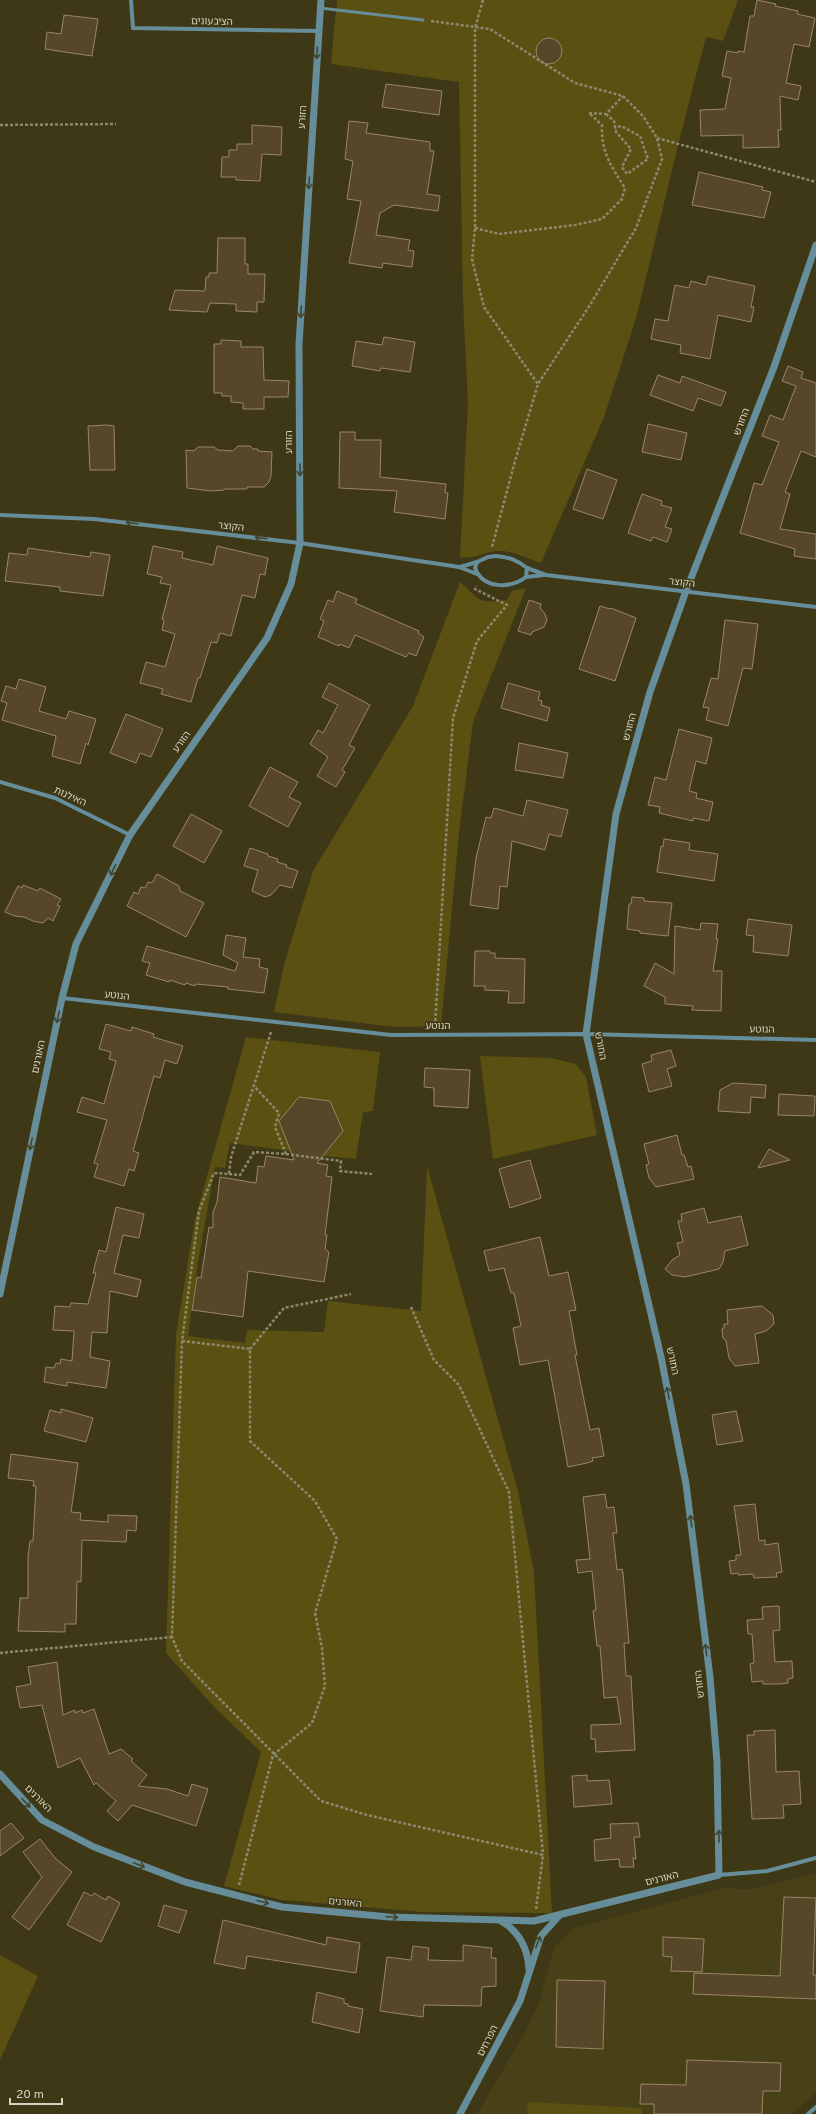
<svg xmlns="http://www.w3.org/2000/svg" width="816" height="2114" viewBox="0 0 816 2114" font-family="Overpass,'Noto Sans Hebrew',sans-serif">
<rect width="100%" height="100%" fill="#3e3817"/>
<path fill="#484118" d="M816,1873V2093L792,2114H477L527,2029L539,2002L554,1948L572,1929L727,1887L743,1890L752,1889Z"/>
<g fill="#5a5012">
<path d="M337,0H738L723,41L706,37L680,137L637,315L604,417L541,563C527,559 515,551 499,551C486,551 473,560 460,557L468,402L463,301L459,82L331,64Z"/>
<path d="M460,582C481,600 477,604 507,600L512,591L526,588L473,722L459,833L441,1026L393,1027L274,1012L285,961L313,871L413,706Z"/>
<path d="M246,1037L380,1052L373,1111L363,1112L356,1159L323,1156L342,1130L330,1101L299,1097L279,1121L291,1151L230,1143L225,1168L215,1167L197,1268L188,1336L245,1343L247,1330L324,1332L328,1301L421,1311L427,1166L518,1491L534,1572L552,1913L422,1912L282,1900L224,1886L261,1752L216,1709L166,1653L176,1335L195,1219Z"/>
<path d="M480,1056L551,1058L576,1064L586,1077L597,1135L493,1159Z"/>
<path d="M0,1955L38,1976L0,2060Z"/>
<path d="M528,2102L642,2108V2114H527Z"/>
</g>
<g fill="#574628" stroke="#998666">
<path d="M757,0L776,4L775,6L798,11L797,14L815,18L809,47L794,44L786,83L801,86L798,100L780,96L781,130H778L779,147L743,148V135L701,136L700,110L725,109L731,78L722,76L727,51L738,53V51L744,52L750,16H754Z"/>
<path d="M64,15L98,19L92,56L45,49L47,32L61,34Z"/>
<circle cx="549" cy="51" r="13"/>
<path d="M386,84L442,91L439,115L382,107Z"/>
<path d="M349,121L368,123L366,133L430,142V151H434L427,194L440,196L438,211L394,205L380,213L376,235L410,240L408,250L414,251L412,267L383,263L382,268L349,263L361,201L347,199L353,161L345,159Z"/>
<path d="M252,125L282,127L281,155L262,154L260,181L236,180V177H221L222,157H229V150H237V144H252Z"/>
<path d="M699,172L763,187L762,190L771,192L764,218L692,205Z"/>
<path d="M218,238H245V264H248V274H265L264,302H257V312L236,311V304L210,303L207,312L169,310L175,290L205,291L206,277H209V273H217Z"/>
<path d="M708,276L755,286L751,307H754L751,322L718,315L710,359L680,353L681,345L651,339L655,319L668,321L675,285L689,288L691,281L706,285Z"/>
<path d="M384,337L415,342L410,372L381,368L380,371L352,366L356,341L382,345Z"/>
<path d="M221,340L241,341V347H263L264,380L289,381L288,397H264V409H243V403L231,402V396H222V393H214V344H221Z"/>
<path d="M788,366L803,372L801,378L816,383V457L801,451L785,492L790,494L780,529L816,534V559L794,556L795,549L740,533L754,483L762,485L779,442L762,436L770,415L783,420L796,386L782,381Z"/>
<path d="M658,375L680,383L682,376L726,392L721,406L698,398L693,411L650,395Z"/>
<path d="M648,424L687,433L681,460L642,452Z"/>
<path d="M107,425L114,426L115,470H90L88,426Z"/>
<path d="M340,432H355V440H381L380,477L446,484L445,493H448L445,519L394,512L397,491L339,488Z"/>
<path d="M238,446H250L253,449H258V451L272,452L271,476L269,482L264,487H247V489H225L224,490L211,491L187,488L186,450L194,451L198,447H214L218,450L233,451Z"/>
<path d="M587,469L617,480L603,519L573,509Z"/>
<path d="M642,494L662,501L661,505L672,508L665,527L672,529L667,542L653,537L651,541L628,533Z"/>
<path d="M153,546L183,552L182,558L213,565L217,546L268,558L265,575L260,574L255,598L242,595L231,636L220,633L217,643L211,642L200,678H198L191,702L161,694L163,689L140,683L146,662L165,667L175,634L162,630L164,620L162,619L171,585L160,583L162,577L147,574Z"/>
<path d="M28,548L90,557L91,552L110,555L103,596L60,591V587L5,581L9,553L27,555Z"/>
<path d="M337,591L357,599L355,603L419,631L418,633L424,637L416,656L409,653L406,657L355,635L349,648L340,644L339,646L318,637L324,621L320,619L328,600L333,602Z"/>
<path d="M529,600L541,604L540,608L545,614L547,620L544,627L532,632L531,635L518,631Z"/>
<path d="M600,606L610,609L611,608L636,618L615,681L579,669Z"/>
<path d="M725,620L758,624L752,669L743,668L728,726L706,720L709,708L703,707L711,678L718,679Z"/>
<path d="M19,679L46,687L39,711L66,719L69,711L96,719L88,745L86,743L80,764L52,756L56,736L2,720L7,703L1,701L6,686L16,689Z"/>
<path d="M329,683L370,705L349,745L355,748L342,770L345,772L336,787L317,776L328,757L310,744L318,730L323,733L338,705L322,697Z"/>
<path d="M508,683L540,692L538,700L542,701L541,705L550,708L547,721L501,708Z"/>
<path d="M126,714L163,729L151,757L140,753L136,763L110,753Z"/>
<path d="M679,729L712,738L706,764L696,761L689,791L697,793L696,798L713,802L709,821L693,818V821L659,813L660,807L648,805L655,777L666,780Z"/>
<path d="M519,743L568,753L563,778L515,770Z"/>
<path d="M270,767L298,782L289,797L301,803L288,827L249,806Z"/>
<path d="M527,800L568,810L561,837L549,834L545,850L512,841L507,887L500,886L498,909L470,905L476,858L486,817L491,818L494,808L523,816Z"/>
<path d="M191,814L222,831L204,863L173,846Z"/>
<path d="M664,839L690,843L689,850L718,854L714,881L657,872L661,846L663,847Z"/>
<path d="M250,848L268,854V856L278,859L277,862L287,865L286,867L298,871L292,888L280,885L271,895L265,897L252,891L258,870L244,866Z"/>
<path d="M157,874L179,886L180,891L204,903L186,937L127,906L134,892L138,894L141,887L145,888L148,882L152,883Z"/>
<path d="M23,885L38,891L40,888L61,899L57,905L60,906L53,921L48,918L43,923L33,921L24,917L15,916L5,912L18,886L22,888Z"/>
<path d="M632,897L644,898V901L672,903L668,936L640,933V931L627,929L629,904H631Z"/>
<path d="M748,919L792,925L788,956L753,952L754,936L746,935Z"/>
<path d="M701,923L718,924L716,939H718L713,971H722L721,1011L692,1010L693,1006L665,1004V997L644,986L655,963L674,974L675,926L700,930Z"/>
<path d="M226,935L246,938L243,957L260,959L259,967L268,969L264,993L228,989V987L196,984L195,986L186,983L185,985L170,980L169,982L146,975L150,963L142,961L147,946L235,971L238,963L223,955Z"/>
<path d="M475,951H490V953H495V958L525,959L524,1003H508L509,991L485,990V986H474Z"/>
<path d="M106,1024L131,1031L132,1027L154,1034L153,1037L183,1046L177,1064L165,1060L160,1078L154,1076L133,1151L139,1153L134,1171L129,1169L124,1186L94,1177L98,1164L94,1163L107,1120L77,1112L82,1097L104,1104L116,1061L109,1059L111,1052L99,1049Z"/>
<path d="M671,1050L676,1066L667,1069L672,1086L649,1092L642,1064L652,1061L651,1055Z"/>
<path d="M425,1068L470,1070L468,1108L434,1106V1088L424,1087Z"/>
<path d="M733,1083L766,1085L765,1098L751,1097L750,1113L718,1111L720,1090Z"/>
<path d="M779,1094L815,1096L814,1116L778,1115Z"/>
<path d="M299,1097L330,1101L343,1131L317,1163L328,1165L326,1176L332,1177L325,1235H327L325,1249L329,1252L324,1282L248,1271L243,1317L192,1310L197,1277L201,1278L209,1227L213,1228V1212L217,1202L220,1177L256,1183L258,1166L264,1167L266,1156L294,1160L279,1121Z"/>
<path d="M677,1135L682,1155H684L688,1167L691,1166L694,1179L656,1187L649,1178L646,1165L649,1164L644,1144Z"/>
<path d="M769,1149L790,1160L758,1168Z"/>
<path d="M530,1160L541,1198L510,1208L499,1169Z"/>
<path d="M116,1207L144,1214L139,1238L123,1235L114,1273L141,1280L137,1297L110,1291L107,1333L92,1332L90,1357L110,1361L106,1388L67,1382V1386L44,1382L46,1367L54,1368L56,1363L60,1364L61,1359L72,1361L74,1331L53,1330L55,1306L70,1307L71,1303L88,1304L96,1273H93L99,1250L106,1252Z"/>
<path d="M704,1208L708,1223L741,1216L748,1245L725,1251L723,1262L719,1269L685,1277L672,1275L665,1269L672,1260L680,1255L677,1243L683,1242L678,1221H682L681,1214Z"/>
<path d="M540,1237L549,1276L568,1272L576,1310L569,1311L577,1355H575L590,1430L599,1428L604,1456L592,1458L593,1461L587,1463L568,1467L548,1360L520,1365L513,1328L521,1326L514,1293H511L504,1268L489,1271L484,1251Z"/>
<path d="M762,1306L773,1315L774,1324L766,1331L755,1334L759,1363L735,1366L729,1358L726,1341L723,1338L722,1329L724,1328V1324H728L727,1310Z"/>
<path d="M61,1409L93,1418L86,1442L44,1431L50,1410L61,1413Z"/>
<path d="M736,1411L743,1441L717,1445L712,1415Z"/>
<path d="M11,1454L78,1463L71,1512L81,1513L80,1520L108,1522V1515L137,1516L136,1531L127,1530L126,1542L82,1540L81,1582L77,1581L76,1624H65V1632L18,1631L20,1598H28V1556L30,1541H33L36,1486H33L34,1481L8,1478Z"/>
<path d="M605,1494L607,1508L614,1507L617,1533H613L617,1570L622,1569L623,1573L629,1643H624L626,1676H631L635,1750L596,1752L595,1739H591V1725L621,1724L617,1697L604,1698L600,1646H597L593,1611L596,1610L592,1571L578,1573L576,1560L590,1559L583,1497Z"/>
<path d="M755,1504L759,1541L765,1540V1545L778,1543L782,1572L776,1573L777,1577L754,1578L753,1574L738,1575V1573L731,1574L729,1561L736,1560V1555H741L734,1506Z"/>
<path d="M779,1606L780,1630L773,1631L775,1662L792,1661L793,1678L788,1679V1683L781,1684H763V1681L752,1682L750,1664L754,1663L752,1634H748L747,1620L763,1619L762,1607Z"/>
<path d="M57,1662L63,1715L75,1710V1713L82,1710L83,1713L94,1709L109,1754L121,1749L133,1759L131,1761L147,1775L138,1786L167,1789L188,1796L192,1784L208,1789L196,1826L132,1805L118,1821L107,1811L116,1801L96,1783L94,1785L80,1758L58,1768L42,1705L20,1708L16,1687L31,1684L28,1667Z"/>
<path d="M775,1730L776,1772L799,1771L801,1804L783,1805L784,1818L752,1819L747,1735H754V1731Z"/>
<path d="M587,1775V1781L609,1780L612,1804L574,1807L572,1776Z"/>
<path d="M11,1823L24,1838L0,1856V1831Z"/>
<path d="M638,1823L640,1837H634L636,1859L633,1858L634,1867H620L619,1859L595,1861L594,1840L611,1838L610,1824Z"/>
<path d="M40,1839L56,1859L72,1872L29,1930L12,1917L42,1877L23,1852Z"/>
<path d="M84,1892L92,1896L94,1893L106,1900L108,1896L120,1903L101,1942L67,1925Z"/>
<path d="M784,1897L816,1898L813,1975H816V1999L693,1994L694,1973L780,1976Z"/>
<path d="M164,1905L187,1911L179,1933L158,1926Z"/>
<path d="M223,1920L326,1945L327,1937L360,1943L356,1973L247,1956L245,1969L214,1963Z"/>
<path d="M663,1937L704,1939L702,1972L671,1971L672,1957L663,1956Z"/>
<path d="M463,1945L492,1948L491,1958H496V1986L482,1987L481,2006L424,2005L423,2017L380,2011L387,1957L411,1960L413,1946L429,1948L428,1960L463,1961Z"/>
<path d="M557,1980L605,1981L603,2049L556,2047Z"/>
<path d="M317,1992L344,1999V2003L348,2004V2006L363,2009L359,2033L312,2022Z"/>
<path d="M687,2060L781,2063L780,2091H763L762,2114H654V2104H640L641,2084L686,2085Z"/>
</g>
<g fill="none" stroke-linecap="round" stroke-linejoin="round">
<g stroke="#8d896f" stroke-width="2.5" stroke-dasharray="3 2" stroke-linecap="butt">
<path d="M483,0L475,28V228L472,259L484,307L538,384"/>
<path d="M431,21L490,29L575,83L623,96L643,116L657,138L662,159L636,228L590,305L538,384L515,461L492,547"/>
<path d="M589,113L606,114L623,96"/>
<path d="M606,114L614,121L616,132L631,149L622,167L627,174L648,159L640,136L621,126L615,128"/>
<path d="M0,125L116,124"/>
<path d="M657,138L816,182"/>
<path d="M475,228L499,234L575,225L602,219L622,199L625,188C611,166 601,152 602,125L589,113"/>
<path d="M435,1026L453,718L477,641L507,605L475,589L477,586"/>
<path d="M271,1032L231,1157L229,1174L214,1173L199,1211L182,1341L172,1637L182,1661L321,1801L367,1815L543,1855L536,1909"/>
<path d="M286,1154L341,1161L340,1171L372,1174"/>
<path d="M229,1174L240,1175L254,1152L286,1154L275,1127L279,1113L254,1086"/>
<path d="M411,1307L434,1360L459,1385L509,1492L543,1855"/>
<path d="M182,1341L250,1349V1441L315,1501L337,1539L315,1613L322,1648L325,1686L312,1723L273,1755L239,1885"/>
<path d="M250,1349L284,1308L351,1294"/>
<path d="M0,1653L172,1637"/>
</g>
<path stroke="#668d9a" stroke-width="3" d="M320,8L423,20"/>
<g stroke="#668d9a" stroke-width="4">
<path d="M131,0L133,28L319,31"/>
<path d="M0,515L94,519L300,543L459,567L477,574"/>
<path d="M496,556C509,557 517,560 527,568L526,577C510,589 483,589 475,568L477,562L488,557Z"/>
<path d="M460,567L477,562"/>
<path d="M527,568L546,575L816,607"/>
<path d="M526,577L544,575"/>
<path d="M0,782L55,798L130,835"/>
<path d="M62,998L391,1035L586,1034L816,1040"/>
<path d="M719,1875L767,1871L816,1858"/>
<path d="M808,2114L816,2107"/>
</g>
<g stroke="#668d9a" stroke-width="7">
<path d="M0,1294L62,998L76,944L130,835L267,638L291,584L300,543L299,344L321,0"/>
<path d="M0,1774L42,1820L94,1847L185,1882L282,1907L389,1917L534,1921L719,1875L717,1762L710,1677L686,1484L661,1357L586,1034L616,814L650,692L686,591L774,367L816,245"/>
<path d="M501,1921C519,1931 528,1949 529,1969"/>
<path d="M460,2114L520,2001L541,1936L558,1917"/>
</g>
</g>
<defs><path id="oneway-shaft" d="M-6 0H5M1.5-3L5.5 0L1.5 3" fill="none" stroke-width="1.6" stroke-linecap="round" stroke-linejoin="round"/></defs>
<g stroke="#44452b">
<use href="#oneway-shaft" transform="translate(317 53) rotate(94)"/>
<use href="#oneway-shaft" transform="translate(309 183) rotate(94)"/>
<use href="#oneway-shaft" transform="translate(301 312) rotate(94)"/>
<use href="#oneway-shaft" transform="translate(300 470) rotate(90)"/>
<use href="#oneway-shaft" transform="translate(132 523) rotate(-173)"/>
<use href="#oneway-shaft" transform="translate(261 538) rotate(-173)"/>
<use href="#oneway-shaft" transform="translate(113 870) rotate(116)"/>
<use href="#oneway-shaft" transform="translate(58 1017) rotate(102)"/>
<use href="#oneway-shaft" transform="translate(31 1144) rotate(102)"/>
<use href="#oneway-shaft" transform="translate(668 1393) rotate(-101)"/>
<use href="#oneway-shaft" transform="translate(691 1521) rotate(-97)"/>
<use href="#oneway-shaft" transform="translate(706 1650) rotate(-97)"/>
<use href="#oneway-shaft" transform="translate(26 1803) rotate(47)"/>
<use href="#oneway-shaft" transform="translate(719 1836) rotate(-90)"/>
<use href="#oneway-shaft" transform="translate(139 1865) rotate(21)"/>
<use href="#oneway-shaft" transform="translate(263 1902) rotate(14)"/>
<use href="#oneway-shaft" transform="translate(392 1917) rotate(3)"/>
<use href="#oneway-shaft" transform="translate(538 1942) rotate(-69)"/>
</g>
<g text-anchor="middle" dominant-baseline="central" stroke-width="3" stroke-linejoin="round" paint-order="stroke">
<g font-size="10" fill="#d6d3c0" stroke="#3e3817">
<text transform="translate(212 22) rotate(1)">הציבעונים</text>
<text transform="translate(303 117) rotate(-86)">הזורע</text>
<text transform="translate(742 422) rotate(-69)">החורש</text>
<text transform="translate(289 442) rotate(-90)">הזורע</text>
<text transform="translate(231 527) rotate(7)">הקוצר</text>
<text transform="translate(682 583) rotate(7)">הקוצר</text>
<text transform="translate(630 727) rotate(-75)">החורש</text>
<text transform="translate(182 742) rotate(-55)">הזורע</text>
<text transform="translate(70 797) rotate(24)">האילנות</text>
<text transform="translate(117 996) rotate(6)">הנוטע</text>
<text x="438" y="1026">הנוטע</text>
<text transform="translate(762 1030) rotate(1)">הנוטע</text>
<text transform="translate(600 1046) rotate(79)">החורש</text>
<text transform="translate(39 1057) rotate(-78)">האורנים</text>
<text transform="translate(672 1361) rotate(78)">החורש</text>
<text transform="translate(700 1684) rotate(-96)">החורש</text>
<text transform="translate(38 1799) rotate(45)">האורנים</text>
<text transform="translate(662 1879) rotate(-14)">האורנים</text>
<text transform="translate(345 1903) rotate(5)">האורנים</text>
<text transform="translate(488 2041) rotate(-63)">הפרחים</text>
</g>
</g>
<path d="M10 2098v6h52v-6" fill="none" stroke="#d6d3c0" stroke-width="2"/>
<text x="16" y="2098" font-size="12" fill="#d6d3c0" stroke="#3e3817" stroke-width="3" paint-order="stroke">20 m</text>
</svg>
